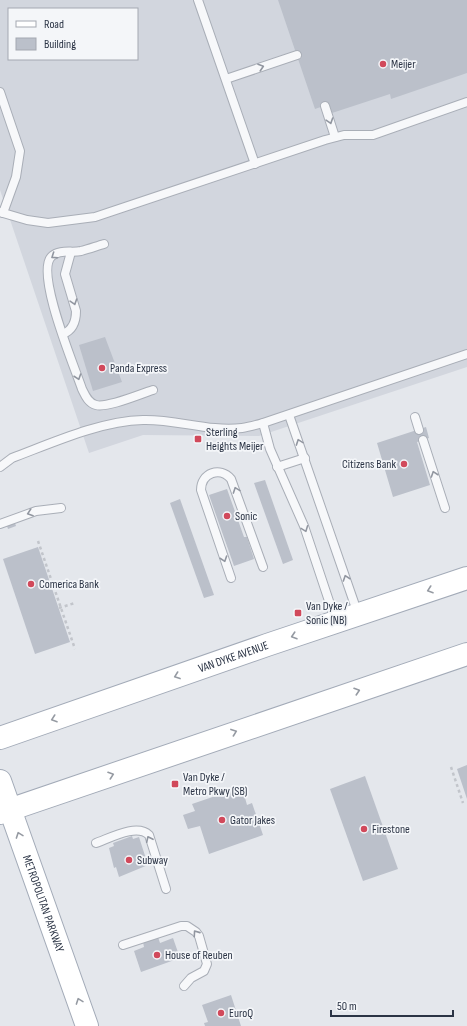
<svg xmlns="http://www.w3.org/2000/svg" width="467" height="1026" viewBox="0 0 467 1026" font-family="'Sofia Sans Condensed',sans-serif">
<rect width="100%" height="100%" fill="#e4e7ec"/>
<path fill="#d2d6de" fill-rule="evenodd" d="M0,0H467V367L259,436L143,435L89,453L0,190ZM9,9H137V59H9Z"/>
<g fill="#bbc0ca">
<path d="M278,0H467V73L391,99L390,94L332,113L329,104L315,109Z"/>
<path d="M105,337L122,382L93,391L79,345Z"/>
<path d="M426,427L429,438L417,442L430,485L393,497L377,443Z"/>
<path d="M265,480L293,560L283,564L254,483Z"/>
<path d="M227,489L244,537H247L254,559L234,566L209,495Z"/>
<path d="M180,499L214,595L204,598L170,503Z"/>
<path d="M14,520L16,526L8,529L6,523Z"/>
<path d="M38,547L70,642L35,654L3,559Z"/>
<path d="M467,765V799L457,769Z"/>
<path d="M365,776L398,869L363,881L330,789Z"/>
<path d="M242,787L247,805L252,803L263,835L209,854L200,826L188,829L183,815L195,811L192,804Z"/>
<path d="M132,836L133,839L139,837L148,865L119,877L116,867L114,868L109,848L114,846L113,843Z"/>
<path d="M158,937L160,943L173,938L180,958L141,972L134,951L144,947L143,942Z"/>
<path d="M231,995L241,1026H205L204,1023L208,1022L202,1005Z"/>
</g>
<g fill="none" stroke-linecap="round" stroke-linejoin="round">
<defs>
<g id="service">
<path d="M198,0L255,164"/>
<path d="M226,79L297,55"/>
<path d="M0,92L20,151L16,177L3,213"/>
<path d="M325,106L335,137"/>
<path d="M0,212L27,220L48,223L95,217L325,140L344,135H373L467,102"/>
<path d="M104,244C97,246 89,249 81,251C72,253 60,249 52,256C34,271 75,368 82,389C85,395 88,403 96,405C108,408 140,394 153,390"/>
<path d="M63,334C73,330 76,321 76,311L65,274L71,252"/>
<path d="M289,415L358,614"/>
<path d="M415,417L419,430"/>
<path d="M263,423L270,449L304,526L336,622"/>
<path d="M423,440L445,508"/>
<path d="M0,467L12,458C52,443 100,421 143,420C176,419 209,432 242,428C249,427 256,425 263,423L467,354"/>
<path d="M277,467L305,458"/>
<path d="M0,524L36,511L61,508"/>
<path d="M231,578L201,490C201,473 220,466 231,479L263,567"/>
<path d="M96,843C110,838 137,823 149,835L166,889"/>
<path d="M123,945L181,926H187L196,932L199,936L207,964L204,971L191,978L184,986"/>
</g>
<g id="primary">
<path id="s1" d="M0,738L267,645L467,578"/>
<path id="s2" d="M0,781L87,1026"/>
<path d="M0,813L467,654"/>
</g>
</defs>
<use href="#service" stroke="#a9aeb7" stroke-width="10"/>
<use href="#primary" stroke="#a3abb8" stroke-width="24"/>
<g stroke="#c2c5cb" stroke-width="2.5" stroke-dasharray="3 3" stroke-linecap="butt">
<path d="M38,541L75,649"/>
<path d="M59,608L75,603"/>
<path d="M451,767L463,803"/>
</g>
<use href="#service" stroke="#f7f8fa" stroke-width="8"/>
<use href="#primary" stroke="#fff" stroke-width="22"/>
</g>
<defs><path id="oneway-chevron" d="M-2-3.5L2.5 0L-2 3.5" fill="none" stroke-width="1.6" stroke-linecap="round" stroke-linejoin="round"/></defs>
<g stroke="#9196a0">
<use href="#oneway-chevron" transform="translate(261 67) rotate(-18)"/>
<use href="#oneway-chevron" transform="translate(330 121) rotate(72)"/>
<use href="#oneway-chevron" transform="translate(54 256) rotate(146)"/>
<use href="#oneway-chevron" transform="translate(74 302) rotate(72)"/>
<use href="#oneway-chevron" transform="translate(78 377) rotate(71)"/>
<use href="#oneway-chevron" transform="translate(299 442) rotate(-110)"/>
<use href="#oneway-chevron" transform="translate(434 474) rotate(-109)"/>
<use href="#oneway-chevron" transform="translate(236 490) rotate(-110)"/>
<use href="#oneway-chevron" transform="translate(30 513) rotate(161)"/>
<use href="#oneway-chevron" transform="translate(305 529) rotate(69)"/>
<use href="#oneway-chevron" transform="translate(224 559) rotate(71)"/>
<use href="#oneway-chevron" transform="translate(346 578) rotate(-109)"/>
<use href="#oneway-chevron" transform="translate(149 839) rotate(-115)"/>
<use href="#oneway-chevron" transform="translate(196 933) rotate(-125)"/>
</g>
<g stroke="#959aa2">
<use href="#oneway-chevron" transform="translate(430 590) rotate(161)"/>
<use href="#oneway-chevron" transform="translate(294 636) rotate(162)"/>
<use href="#oneway-chevron" transform="translate(177 676) rotate(160)"/>
<use href="#oneway-chevron" transform="translate(357 691) rotate(-18)"/>
<use href="#oneway-chevron" transform="translate(54 719) rotate(161)"/>
<use href="#oneway-chevron" transform="translate(234 732) rotate(-20)"/>
<use href="#oneway-chevron" transform="translate(111 775) rotate(-19)"/>
<use href="#oneway-chevron" transform="translate(19 835) rotate(-110)"/>
<use href="#oneway-chevron" transform="translate(79 1001) rotate(-110)"/>
</g>
<g fill="#d1495b" stroke="#f4f6f9" stroke-width="1.5">
<circle cx="383" cy="64" r="4"/>
<circle cx="102" cy="368" r="4"/>
<rect x="194" y="435" width="8" height="8" rx="2"/>
<circle cx="404" cy="464" r="4"/>
<circle cx="227" cy="516" r="4"/>
<circle cx="31" cy="584" r="4"/>
<rect x="294" y="609" width="8" height="8" rx="2"/>
<rect x="171" y="780" width="8" height="8" rx="2"/>
<circle cx="222" cy="820" r="4"/>
<circle cx="364" cy="829" r="4"/>
<circle cx="129" cy="860" r="4"/>
<circle cx="157" cy="955" r="4"/>
<circle cx="221" cy="1013" r="4"/>
</g>
<g text-anchor="middle" dominant-baseline="central" stroke-width="3.5" stroke-linejoin="round" paint-order="stroke">
<g font-size="12" fill="#2b3445" stroke="#f4f6f9" text-anchor="start">
<text x="391" y="64">Meijer</text>
<text x="110" y="368">Panda Express</text>
<text x="206" y="432">Sterling<tspan x="206" dy="14">Heights Meijer</tspan></text>
<text x="396" y="464" text-anchor="end">Citizens Bank</text>
<text x="235" y="516">Sonic</text>
<text x="39" y="584">Comerica Bank</text>
<text x="306" y="606">Van Dyke /<tspan x="306" dy="14">Sonic (NB)</tspan></text>
<text x="183" y="777">Van Dyke /<tspan x="183" dy="14">Metro Pkwy (SB)</tspan></text>
<text x="230" y="820">Gator Jakes</text>
<text x="372" y="829">Firestone</text>
<text x="137" y="860">Subway</text>
<text x="165" y="955">House of Reuben</text>
<text x="229" y="1013">EuroQ</text>
</g>
<g font-size="12" fill="#2b3445" stroke="#f4f6f9">
<text stroke="none"><textPath href="#s1" startOffset="247">VAN DYKE AVENUE</textPath></text>
<text stroke="none"><textPath href="#s2" startOffset="130">METROPOLITAN PARKWAY</textPath></text>
</g>
</g>
<rect x="8" y="8" width="130" height="52" fill="#f4f6f9" stroke="#a4a8b1"/>
<rect x="16" y="21" width="20" height="6" fill="#ffffff" stroke="#a4a8b1"/>
<text x="44" y="28" font-size="12" fill="#2b3445">Road</text>
<rect x="16" y="38" width="20" height="12" fill="#bbc0ca" stroke="#a4a8b1"/>
<text x="44" y="48" font-size="12" fill="#2b3445">Building</text>
<path d="M331 1010v6h122v-6" fill="none" stroke="#2b3445" stroke-width="2"/>
<text x="337" y="1010" font-size="12" fill="#2b3445" stroke="#f4f6f9" stroke-width="3" paint-order="stroke">50 m</text>
</svg>
